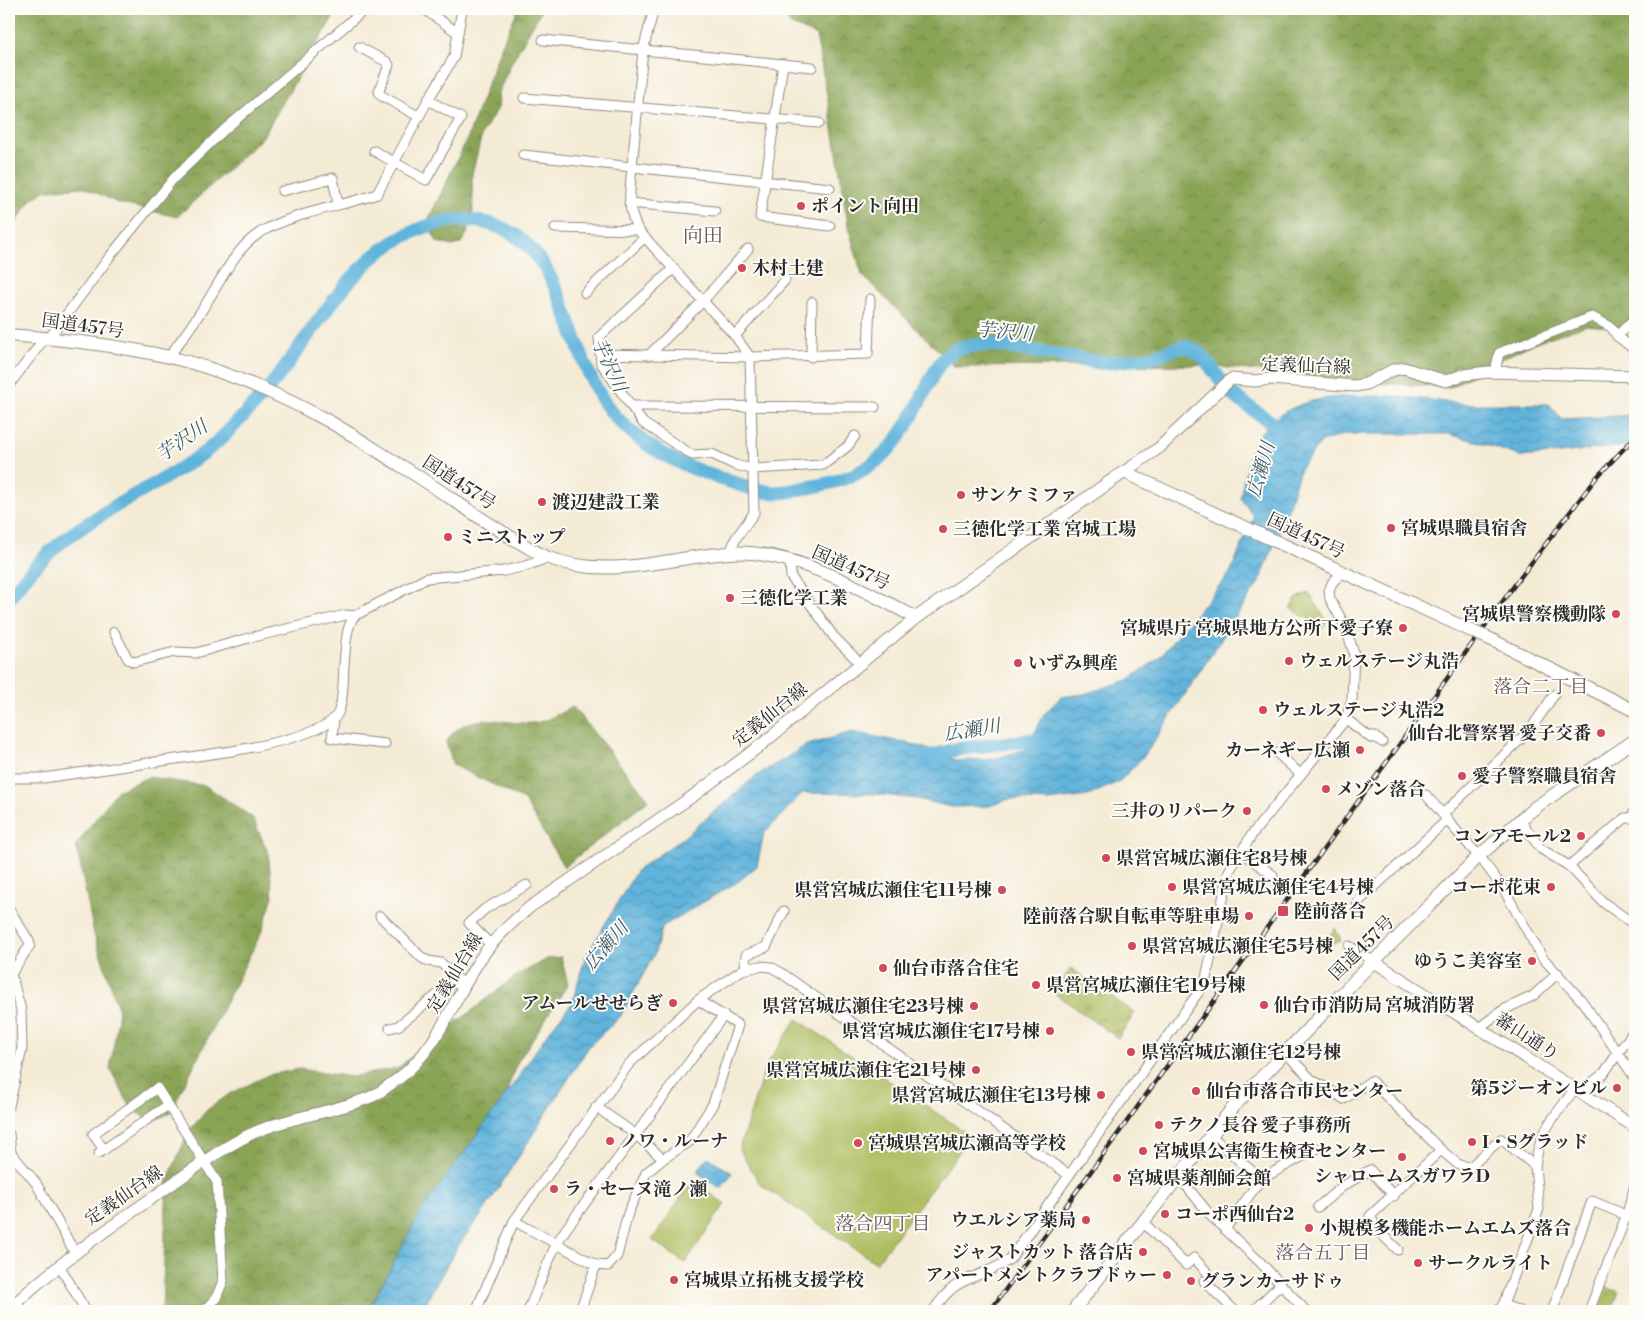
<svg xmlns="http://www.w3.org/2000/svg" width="1644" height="1320" viewBox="0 0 1644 1320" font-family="'Libre Bodoni','Noto Serif JP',serif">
<defs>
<pattern id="grass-tufts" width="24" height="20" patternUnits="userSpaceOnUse" patternTransform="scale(1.25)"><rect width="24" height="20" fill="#aebd60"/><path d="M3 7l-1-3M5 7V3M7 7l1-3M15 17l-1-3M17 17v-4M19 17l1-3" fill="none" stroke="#8e9a4f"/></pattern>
<pattern id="forest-crowns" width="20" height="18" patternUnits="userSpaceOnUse" patternTransform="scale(1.25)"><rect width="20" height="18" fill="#8aa456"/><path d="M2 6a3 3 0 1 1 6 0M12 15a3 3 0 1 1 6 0" fill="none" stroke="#718647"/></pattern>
<pattern id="water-waves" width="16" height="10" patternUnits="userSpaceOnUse" patternTransform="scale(1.25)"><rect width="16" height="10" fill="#61b4dc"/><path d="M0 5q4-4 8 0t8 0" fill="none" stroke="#5093b3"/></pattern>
</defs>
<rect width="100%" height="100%" fill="#fdfcf7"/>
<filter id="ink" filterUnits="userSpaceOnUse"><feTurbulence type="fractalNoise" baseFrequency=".02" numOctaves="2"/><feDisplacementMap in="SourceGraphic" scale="10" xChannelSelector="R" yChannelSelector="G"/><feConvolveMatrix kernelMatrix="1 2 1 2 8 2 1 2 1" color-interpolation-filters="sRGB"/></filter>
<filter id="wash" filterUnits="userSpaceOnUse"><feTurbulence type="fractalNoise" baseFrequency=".0096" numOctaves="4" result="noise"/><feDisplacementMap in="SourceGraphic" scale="20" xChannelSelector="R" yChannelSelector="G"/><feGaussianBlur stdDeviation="1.12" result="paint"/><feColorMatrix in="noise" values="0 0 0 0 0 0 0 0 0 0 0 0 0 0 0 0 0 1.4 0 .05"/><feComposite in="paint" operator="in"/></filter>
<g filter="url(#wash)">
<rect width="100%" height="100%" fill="#f4ebd5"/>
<g fill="url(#grass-tufts)" stroke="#6c7446">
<path d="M1309,593L1327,621L1323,628L1290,608L1297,598Z"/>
<path d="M1335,928L1341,940L1325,946L1324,944Z"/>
<path d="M1071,968L1135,1013L1118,1038L1054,993Z"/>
<path d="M1604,1286L1619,1292L1611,1311H1594Z"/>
</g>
<g fill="url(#forest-crowns)" stroke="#5a6840">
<path d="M9,9H338L262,138L177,217L118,203L84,187L56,189L45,191L32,199L9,232Z"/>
<path d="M518,9H542L513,60L497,95L498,107L482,134L472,174L473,210L467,234L460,244L452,246L437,242L427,222L468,137L501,47Z"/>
<path d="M777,9H1635V330L1587,325L1536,342L1499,360L1451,387L1388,384L1200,365L955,367L862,275L848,226L836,146L816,35L791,25Z"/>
<path d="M573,707L649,800L564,867L524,800L453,765L446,742C469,707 501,725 534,723C546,722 561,712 573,707Z"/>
<path d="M148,777L206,786L253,818L268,853L273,896L262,931L170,1113L151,1122L131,1108L110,1069L119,1011L94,934L76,845L117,791Z"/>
<path d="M561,957L568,984L517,1063L500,1110L389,1291L365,1311H162L167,1181L189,1131L207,1110L228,1095L268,1075L299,1069L351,1077L398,1068L439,1033L464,1017L516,976L547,959Z"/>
</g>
<g fill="#aebd60" stroke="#6c7446">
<path d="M797,1019L971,1136L876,1263L760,1184L739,1149L766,1065Z"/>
<path d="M692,1181L725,1204L685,1263L652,1240Z"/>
</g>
<g fill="url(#water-waves)" stroke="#467084">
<path d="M1394,396L1467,404H1549L1562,419L1635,415V445L1522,457L1476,441L1448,434H1346L1321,442L1300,469L1287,511L1261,579L1145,755L1120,781L1088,796L1049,801L1009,799L989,806L952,807L917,799L875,794L803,793L764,833L757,866L739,881L663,926L654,955L620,1017L590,1045L482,1214L458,1246L421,1311H368L420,1213L517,1079L547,1034L572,1003L585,958L637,870L683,838L756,776L807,745L852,732L916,745L958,761L994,759L1026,749L1045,713L1061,697L1084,694L1128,680L1158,659L1230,573L1254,516L1240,498C1244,482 1248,448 1259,435C1293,391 1344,397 1394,396Z"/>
<path d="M708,1157L732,1173L721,1189L697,1172Z"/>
</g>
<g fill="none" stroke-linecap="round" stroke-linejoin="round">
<g stroke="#61b4dc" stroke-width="14">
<path d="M9,599C59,525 125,506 195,459C214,447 230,430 245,414C293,367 322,304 372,258C395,238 433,219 464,220C571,223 560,353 614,415C646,450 678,464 722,479C737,484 752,489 768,492C785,494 803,488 821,485C876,474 898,446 922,397C930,381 939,357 957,349C969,344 984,345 997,345L1103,363L1152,357L1180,347H1188L1202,355L1230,393L1286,433"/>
<path d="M924,758L958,749L1048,738"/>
</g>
</g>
</g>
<g filter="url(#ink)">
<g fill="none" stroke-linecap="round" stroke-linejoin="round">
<defs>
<g id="minor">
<path d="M424,9L458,33"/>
<path d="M654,9L643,50L632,167L830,188"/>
<path d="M543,40L812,67"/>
<path d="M359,47L387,62L389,65L379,91L380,95L418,116"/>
<path d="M783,64L760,217L830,226"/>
<path d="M524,98L819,123"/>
<path d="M374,151L426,180L461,118L428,100"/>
<path d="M523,155L632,167C630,192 626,206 638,230L735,336L750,357L754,513L736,538L730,553"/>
<path d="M282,191L333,178L338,204"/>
<path d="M629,203L715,211"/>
<path d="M555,228L638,230"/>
<path d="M674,268L599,337L601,363L643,423L692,455L712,454L735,465L752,469L823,465L848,446L855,436"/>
<path d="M585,293L644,238"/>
<path d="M735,336L785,280"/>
<path d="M1617,336L1635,318"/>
<path d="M49,338L111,255L174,178L224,130L365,9"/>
<path d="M600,354L750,357L868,354L870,299"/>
<path d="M649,355L703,301L748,249"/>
<path d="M169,357C183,337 198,318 210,297C225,273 236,248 261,232C296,212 339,207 377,194L428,100L454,57L462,9"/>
<path d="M811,357L812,302"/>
<path d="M1495,372L1499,353L1592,317L1611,327L1617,336L1635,350"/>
<path d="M9,385L45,338"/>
<path d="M631,406L875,407"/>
<path d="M790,560L791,577L834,637L861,664"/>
<path d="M114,632L128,659L134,662L175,652L196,653L249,638L346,615L354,616"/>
<path d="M334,718L332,738L385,744"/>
<path d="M1346,719L1371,738L1373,736L1382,742"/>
<path d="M1277,753L1300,774"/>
<path d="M9,778H43L232,751C255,747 328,734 338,713C344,699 343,679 344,664C346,647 345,630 354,616L427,578L504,571L526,566L547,558"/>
<path d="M1426,795L1446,818"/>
<path d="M1443,814L1530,730L1554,695"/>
<path d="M1520,820L1541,849L1569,866L1604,903L1635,925"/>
<path d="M1241,852L1273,875"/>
<path d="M1569,866L1625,818H1632L1635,810"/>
<path d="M1357,903L1447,820L1483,861L1504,890L1542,957L1582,1001L1635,1078"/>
<path d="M9,909L29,941L30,945L11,974L21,1010L22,1049L9,1106"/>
<path d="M380,916L422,958L428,961L441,963L465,985"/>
<path d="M490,944L469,923L485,909L527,885"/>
<path d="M1349,946L1373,961"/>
<path d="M749,968L745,962L746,955L766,947L784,911"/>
<path d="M1480,1027L1503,1010L1533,996L1558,973"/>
<path d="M390,1028L398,1026L452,983L465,985"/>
<path d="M1285,1052L1311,1079L1344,1099L1371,1081L1441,1150L1459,1165L1470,1167L1501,1139L1535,1166C1541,1126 1554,1119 1575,1088"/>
<path d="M1581,1092L1604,1073L1635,1029"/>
<path d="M596,1107L635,1134L663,1159L689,1142L713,1104L738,1025L698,1000"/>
<path d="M9,1134L11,1153L36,1183L75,1253"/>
<path d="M1211,1136L1261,1179L1225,1229"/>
<path d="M104,1150L93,1134L157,1088L217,1182L223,1281L216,1298L204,1311"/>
<path d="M99,1153L168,1105"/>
<path d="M1179,1177L1211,1216L1260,1262L1306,1311"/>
<path d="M1261,1179L1318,1148"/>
<path d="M1318,1207L1343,1186L1370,1170L1394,1196"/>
<path d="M514,1221L596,1265L608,1266L617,1256L628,1213L646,1173L663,1159"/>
<path d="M1143,1222L1186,1265L1194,1258L1208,1273"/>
<path d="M1398,1250L1378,1231L1370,1216L1441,1150"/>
<path d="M59,1265L86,1311"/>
<path d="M1204,1281L1235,1311"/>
<path d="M16,1303L22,1311"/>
<path d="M1503,1305L1539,1209L1535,1166"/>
<path d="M476,1311L514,1221L629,1064L698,1000L742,970L760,966L771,967L780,972L1069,1175"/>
<path d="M528,1311L556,1244L566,1229L724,1015"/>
<path d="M580,1311L596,1265"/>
<path d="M933,1311C939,1302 945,1294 954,1287C971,1275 993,1272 1010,1259L1205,983L1229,871L1253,833L1346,719L1352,699L1354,653L1344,624L1330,599L1329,591L1332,583L1342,572"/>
<path d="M1253,1311L1281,1284"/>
<path d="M1498,1311L1503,1305L1520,1311"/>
<path d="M1552,1311L1592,1201L1635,1219"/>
<path d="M1589,1311L1627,1214L1635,1185"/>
</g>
<g id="major">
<path d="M1124,472L1159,448L1231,379L1255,381L1271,379L1355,386L1366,384L1393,370L1404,368L1446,381L1463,375L1488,372L1635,376"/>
<path d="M1373,961L1635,1127"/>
<path d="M9,1309C54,1267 104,1231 155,1196C185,1175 214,1153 247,1136C287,1116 332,1114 373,1096C382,1092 390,1084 398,1079C439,1048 453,999 481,958C494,938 512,922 530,907L693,796L761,745L916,618"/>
</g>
<g id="highway">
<path d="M9,335C62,339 117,345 169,357C221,369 273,392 319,416C348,431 375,450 403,467C442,491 479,519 519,542C528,547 538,554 549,558C610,580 665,558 728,553C789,548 863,589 916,618L1124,472L1474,632"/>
<path d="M1490,639L1635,711"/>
<path d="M1073,1311L1235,1105L1360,975L1479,856L1520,820L1537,806L1635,740"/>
</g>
</defs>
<use href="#minor" stroke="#908b80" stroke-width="11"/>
<use href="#major" stroke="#908b80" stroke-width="13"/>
<use href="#highway" stroke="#908b80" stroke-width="14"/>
<use href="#minor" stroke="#fff" stroke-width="9"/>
<use href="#major" stroke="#fff" stroke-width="11"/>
<use href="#highway" stroke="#fff" stroke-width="12"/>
<defs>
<path id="rail" d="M990,1311L1516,583L1596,478L1635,437"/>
</defs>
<use href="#rail" stroke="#2b2b2b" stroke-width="4.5"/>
<use href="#rail" stroke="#fdfcf7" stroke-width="2.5" stroke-dasharray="8" stroke-linecap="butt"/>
<defs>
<path id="highway-bridge" d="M1474,632L1490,639"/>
</defs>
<use href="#highway-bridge" stroke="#908b80" stroke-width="14" stroke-linecap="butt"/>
<use href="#highway-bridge" stroke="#fff" stroke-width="12"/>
</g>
</g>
<g fill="#d1495b" stroke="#fdfcf7" stroke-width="2">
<circle cx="801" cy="206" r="5"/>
<circle cx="742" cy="268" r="5"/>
<circle cx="961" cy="495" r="5"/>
<circle cx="542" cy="502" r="5"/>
<circle cx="1391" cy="528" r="5"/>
<circle cx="943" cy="529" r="5"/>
<circle cx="448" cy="537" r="5"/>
<circle cx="730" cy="598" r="5"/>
<circle cx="1616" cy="614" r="5"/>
<circle cx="1403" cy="628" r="5"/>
<circle cx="1289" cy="661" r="5"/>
<circle cx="1018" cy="663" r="5"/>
<circle cx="1263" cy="710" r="5"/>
<circle cx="1601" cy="733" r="5"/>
<circle cx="1360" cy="750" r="5"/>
<circle cx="1462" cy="776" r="5"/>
<circle cx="1326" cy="789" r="5"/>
<circle cx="1247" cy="811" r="5"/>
<circle cx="1581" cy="836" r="5"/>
<circle cx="1106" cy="858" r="5"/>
<circle cx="1172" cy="887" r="5"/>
<circle cx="1551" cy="887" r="5"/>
<circle cx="1002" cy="890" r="5"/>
<rect x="1277" y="905" width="12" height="12" rx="2.5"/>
<circle cx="1249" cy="916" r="5"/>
<circle cx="1132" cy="946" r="5"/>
<circle cx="1532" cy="961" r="5"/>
<circle cx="883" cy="968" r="5"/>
<circle cx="1036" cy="985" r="5"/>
<circle cx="673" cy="1003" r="5"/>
<circle cx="1264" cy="1005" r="5"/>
<circle cx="974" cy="1006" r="5"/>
<circle cx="1050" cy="1031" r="5"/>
<circle cx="1131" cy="1052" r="5"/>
<circle cx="976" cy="1070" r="5"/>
<circle cx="1617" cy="1088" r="5"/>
<circle cx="1196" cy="1091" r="5"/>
<circle cx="1101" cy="1095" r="5"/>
<circle cx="1159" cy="1125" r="5"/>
<circle cx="610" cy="1141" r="5"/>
<circle cx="1472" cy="1142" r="5"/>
<circle cx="858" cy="1143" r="5"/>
<circle cx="1143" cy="1151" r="5"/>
<circle cx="1402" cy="1157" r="5"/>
<circle cx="1117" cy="1178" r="5"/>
<circle cx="554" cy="1189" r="5"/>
<circle cx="1165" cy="1214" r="5"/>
<circle cx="1086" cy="1220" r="5"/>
<circle cx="1309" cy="1228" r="5"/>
<circle cx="1143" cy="1252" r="5"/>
<circle cx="1418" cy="1263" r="5"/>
<circle cx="1167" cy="1275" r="5"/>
<circle cx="674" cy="1280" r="5"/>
<circle cx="1191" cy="1281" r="5"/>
</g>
<g text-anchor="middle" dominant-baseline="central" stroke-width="4" stroke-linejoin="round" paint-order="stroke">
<g font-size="18" font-weight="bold" fill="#2b2b2b" stroke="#fdfcf7" text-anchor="start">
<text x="811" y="206">ポイント向田</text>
<text x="752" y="268">木村土建</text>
<text x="971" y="495">サンケミファ</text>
<text x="552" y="502">渡辺建設工業</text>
<text x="1401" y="528">宮城県職員宿舎</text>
<text x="953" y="529">三徳化学工業 宮城工場</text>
<text x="458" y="537">ミニストップ</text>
<text x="740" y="598">三徳化学工業</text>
<text x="1606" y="614" text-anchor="end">宮城県警察機動隊</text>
<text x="1393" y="628" text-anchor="end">宮城県庁 宮城県地方公所下愛子寮</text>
<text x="1299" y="661">ウェルステージ丸浩</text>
<text x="1028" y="663">いずみ興産</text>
<text x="1273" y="710">ウェルステージ丸浩2</text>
<text x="1591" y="733" text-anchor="end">仙台北警察署 愛子交番</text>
<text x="1350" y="750" text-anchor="end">カーネギー広瀬</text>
<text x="1472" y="776">愛子警察職員宿舎</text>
<text x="1336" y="789">メゾン落合</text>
<text x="1237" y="811" text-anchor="end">三井のリパーク</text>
<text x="1571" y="836" text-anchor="end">コンアモール2</text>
<text x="1116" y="858">県営宮城広瀬住宅8号棟</text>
<text x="1182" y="887">県営宮城広瀬住宅4号棟</text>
<text x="1541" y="887" text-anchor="end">コーポ花束</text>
<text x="992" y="890" text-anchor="end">県営宮城広瀬住宅11号棟</text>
<text x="1294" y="911">陸前落合</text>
<text x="1239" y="916" text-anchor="end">陸前落合駅自転車等駐車場</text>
<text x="1142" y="946">県営宮城広瀬住宅5号棟</text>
<text x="1522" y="961" text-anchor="end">ゆうこ美容室</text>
<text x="893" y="968">仙台市落合住宅</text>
<text x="1046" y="985">県営宮城広瀬住宅19号棟</text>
<text x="663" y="1003" text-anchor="end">アムールせせらぎ</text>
<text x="1274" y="1005">仙台市消防局 宮城消防署</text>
<text x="964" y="1006" text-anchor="end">県営宮城広瀬住宅23号棟</text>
<text x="1040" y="1031" text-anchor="end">県営宮城広瀬住宅17号棟</text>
<text x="1141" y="1052">県営宮城広瀬住宅12号棟</text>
<text x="966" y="1070" text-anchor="end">県営宮城広瀬住宅21号棟</text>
<text x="1607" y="1088" text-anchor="end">第5ジーオンビル</text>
<text x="1206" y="1091">仙台市落合市民センター</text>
<text x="1091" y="1095" text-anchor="end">県営宮城広瀬住宅13号棟</text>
<text x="1169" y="1125">テクノ長谷 愛子事務所</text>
<text x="620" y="1141">ノワ・ルーナ</text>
<text x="1482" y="1142">I・Sグラッド</text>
<text x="868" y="1143">宮城県宮城広瀬高等学校</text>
<text x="1153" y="1151">宮城県公害衛生検査センター</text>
<text x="1402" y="1176" text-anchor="middle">シャロームスガワラD</text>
<text x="1127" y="1178">宮城県薬剤師会館</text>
<text x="564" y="1189">ラ・セーヌ滝ノ瀬</text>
<text x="1175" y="1214">コーポ西仙台2</text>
<text x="1076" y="1220" text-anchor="end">ウエルシア薬局</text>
<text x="1319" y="1228">小規模多機能ホームエムズ落合</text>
<text x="1133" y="1252" text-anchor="end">ジャストカット 落合店</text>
<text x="1428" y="1263">サークルライト</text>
<text x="1157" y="1275" text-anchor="end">アパートメントクラブドゥー</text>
<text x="684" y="1280">宮城県立拓桃支援学校</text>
<text x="1201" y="1281">グランカーサドゥ</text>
</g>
<g font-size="18" fill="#2b2b2b" stroke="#fdfcf7">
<text transform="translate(83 326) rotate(8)">国道457号</text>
<text transform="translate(1306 366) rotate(2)">定義仙台線</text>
<text transform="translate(459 483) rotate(33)">国道457号</text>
<text transform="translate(1306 536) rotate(25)">国道457号</text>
<text transform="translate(851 568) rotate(24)">国道457号</text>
<text transform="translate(770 715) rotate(-39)">定義仙台線</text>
<text transform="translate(1362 948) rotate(-45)">国道457号</text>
<text transform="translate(455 973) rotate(-59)">定義仙台線</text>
<text transform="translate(1527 1037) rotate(33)">蕃山通り</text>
<text transform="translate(124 1196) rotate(-35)">定義仙台線</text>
</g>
<g font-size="19" font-style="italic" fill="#3e5b69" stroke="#fdfcf7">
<text transform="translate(1005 332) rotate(5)">芋沢川</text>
<text transform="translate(609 365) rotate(65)">芋沢川</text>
<text transform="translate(182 441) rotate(-35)">芋沢川</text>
<text transform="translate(1261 470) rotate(-74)">広瀬川</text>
<text transform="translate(972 730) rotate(-9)">広瀬川</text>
<text transform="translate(606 946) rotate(-49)">広瀬川</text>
</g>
<g font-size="19" fill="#60525d" stroke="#fdfcf7">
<text x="1541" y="687">落合二丁目</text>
<text x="883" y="1224">落合四丁目</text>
<text x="1323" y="1253">落合五丁目</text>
</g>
<g font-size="20" fill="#60525d" stroke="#fdfcf7">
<text x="703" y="236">向田</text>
</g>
</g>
<rect width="1644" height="1320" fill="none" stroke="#fdfcf7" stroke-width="30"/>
</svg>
